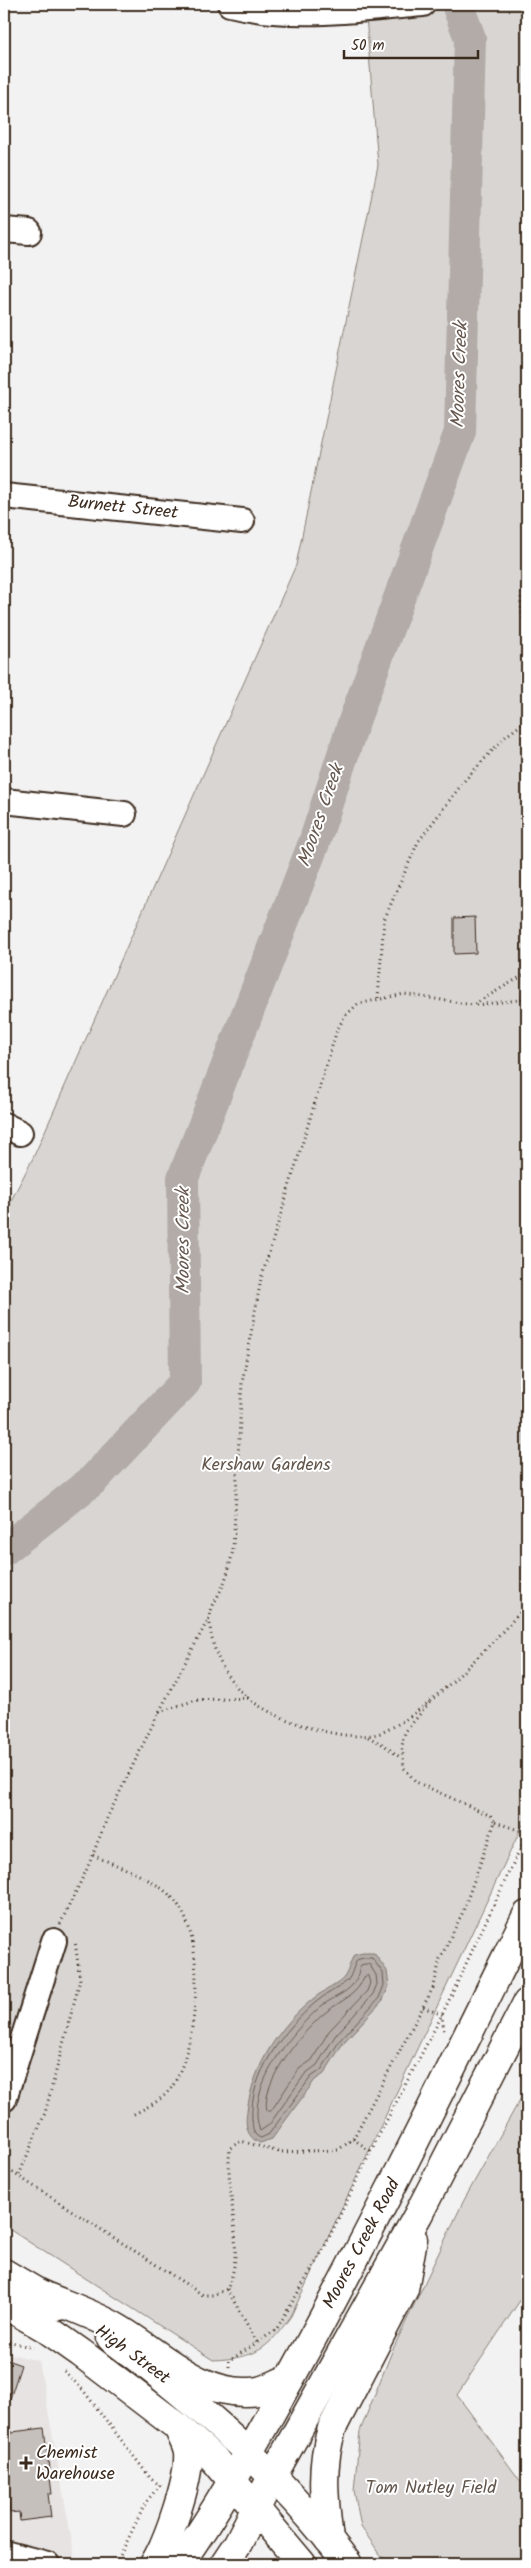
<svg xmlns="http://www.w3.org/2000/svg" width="531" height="2568" viewBox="0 0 531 2568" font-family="Kalam,sans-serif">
<rect width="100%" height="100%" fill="#f3f2f2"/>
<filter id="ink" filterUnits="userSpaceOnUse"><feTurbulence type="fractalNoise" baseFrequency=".02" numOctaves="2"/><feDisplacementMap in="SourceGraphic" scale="10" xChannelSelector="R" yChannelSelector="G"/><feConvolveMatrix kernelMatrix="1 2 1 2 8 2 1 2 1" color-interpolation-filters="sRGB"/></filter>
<g filter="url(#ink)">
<path fill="#e6e3e2" d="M4,2352L39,2361L76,2564H4Z"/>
<g fill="#d8d5d2" stroke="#8a8078">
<path d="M365,4H527V1816L291,2316C267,2350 256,2358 213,2360L4,2226V1214L33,1158L296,565L378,165Z"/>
<path d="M527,2087V2290L457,2395L527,2490V2564H387L361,2527L354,2490L360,2431L393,2349L463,2202Z"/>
</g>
<path fill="#b2aba7" stroke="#827770" d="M363,1953H374L387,1971L389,1986L383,2000L343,2043L324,2074L315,2080L272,2139L260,2143C246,2137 245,2124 247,2111C253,2066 279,2026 314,1998C322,1991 339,1985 345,1976C349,1970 350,1961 354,1955Z"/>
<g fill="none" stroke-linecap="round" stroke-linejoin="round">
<g stroke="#6b5e55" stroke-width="1">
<path d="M364,1958H372L383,1973L384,1985L379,1998L340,2040L321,2070L311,2077L269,2134L261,2138C252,2135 253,2128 252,2119C249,2074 284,2030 316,2002C325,1994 338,1989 347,1981C352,1976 353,1966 357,1960Z"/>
<path d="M369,1964L376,1975L377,1984L373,1994L335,2036L317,2065L305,2074L269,2125L260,2131C245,2089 290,2034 319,2008C329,1999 346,1994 354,1983C358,1978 358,1971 361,1965Z"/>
<path d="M368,1976L370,1983L367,1991L329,2031L312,2060L299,2069L271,2111H267C260,2081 304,2030 326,2012C340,2001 358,1995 364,1977Z"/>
</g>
<path stroke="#b2aba7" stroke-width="32" d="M4,1550L93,1480L185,1382L183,1178L314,843L353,724L460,432L470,38L457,4"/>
</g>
<g fill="#c6c0bd" stroke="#3b2a1e">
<path d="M475,917L476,953L454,954V918Z"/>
<path d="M4,2359L21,2365L7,2408H4Z"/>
<path d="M44,2428L52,2494H48L51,2517L20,2521L19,2512L10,2513L8,2495L4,2496V2433Z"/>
</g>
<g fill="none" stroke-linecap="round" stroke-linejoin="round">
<defs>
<g id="minor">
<path d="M230,4C293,20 360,9 423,4"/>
<path d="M4,230L29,232"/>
<path d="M4,496L242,521"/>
<path d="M4,801L124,814"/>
<path d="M4,1125L20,1133"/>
<path d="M4,2099L54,1941"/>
<path d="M4,2553L47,2564"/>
</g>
<g id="major">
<path d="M4,2273L60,2306"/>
<path d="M4,2304L44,2327L81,2353L178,2427L214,2459L302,2564"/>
<path d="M111,2338C199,2403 282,2476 348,2564"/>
</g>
<g id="highway">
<path d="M40,2294C65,2305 94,2314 117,2328C160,2353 204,2400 258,2391C269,2389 280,2382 290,2378"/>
<path d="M329,2540C324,2498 320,2468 332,2428L404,2289L413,2239"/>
<path d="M154,2564C168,2542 190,2478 188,2453C187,2445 181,2435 178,2427"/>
<path d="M179,2564C221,2505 254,2443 290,2379C374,2227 450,2071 527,1915"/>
<path d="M224,2564L238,2543L272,2477L418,2215L527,2003"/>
</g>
</defs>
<use href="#minor" stroke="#3b2a1e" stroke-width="28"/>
<use href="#major" stroke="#3b2a1e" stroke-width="31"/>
<use href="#highway" stroke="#3b2a1e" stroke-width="31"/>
<g stroke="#3b2a1e" stroke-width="3" stroke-dasharray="1 4" stroke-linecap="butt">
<path d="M527,568C519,593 519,609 527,634"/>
<path d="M527,973L473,1005L404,994L358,1004L345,1016L337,1030L261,1279L242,1383L233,1550C230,1564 227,1577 221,1590C217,1598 210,1608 210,1618C209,1647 225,1679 248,1698C274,1720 350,1746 383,1732C430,1711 491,1644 527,1605"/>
<path d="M378,998L384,920L418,842L465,780L505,737L527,720"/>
<path d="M476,1005L527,999"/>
<path d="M159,1712L196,1700L248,1698"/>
<path d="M368,1737L384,1745L401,1758"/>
<path d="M495,1822L527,1833"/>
<path d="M93,1855C119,1867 156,1878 175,1901C208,1939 198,2046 172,2087C163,2100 146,2108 132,2115"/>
<path d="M60,1924L87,1869L108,1816L159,1712L209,1618"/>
<path d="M423,2007L442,2015L444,2032"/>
<path d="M353,2139L371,2151"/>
<path d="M4,2167L203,2295H214L227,2289C247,2248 224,2194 230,2148L241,2141L279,2152L338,2150L353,2139L434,1986L440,1959L462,1914L495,1822L491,1816L416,1782L404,1768L402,1746L405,1732L430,1702"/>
<path d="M19,2175L45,2113L80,1980L75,1941"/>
<path d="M227,2289L258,2344"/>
<path d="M4,2340L33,2348"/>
<path d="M229,2367V2361L276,2330L323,2250L379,2135L442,2015L527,1834"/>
<path d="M64,2371L83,2390L151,2479L161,2486"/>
<path d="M253,2561L255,2563L271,2564"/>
<path d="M116,2564L146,2502L160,2485"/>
</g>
<use href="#minor" stroke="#fff" stroke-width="24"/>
<use href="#major" stroke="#fff" stroke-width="28"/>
<use href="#highway" stroke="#fff" stroke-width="28"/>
</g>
</g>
<path fill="#3b2a1e" stroke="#fff" stroke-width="2" d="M23.5 2455.5h5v5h5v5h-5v5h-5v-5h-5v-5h5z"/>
<g text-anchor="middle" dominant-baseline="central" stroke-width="4" stroke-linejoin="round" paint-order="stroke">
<g font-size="18" fill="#3b2a1e" stroke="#fff">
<text transform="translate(123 508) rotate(6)">Burnett Street</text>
<text transform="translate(362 2244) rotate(-62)">Moores Creek Road</text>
<text transform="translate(132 2355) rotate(36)">High Street</text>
</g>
<g font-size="18" fill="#62554b" stroke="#fff">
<text x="266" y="1465">Kershaw Gardens</text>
<text x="431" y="2488">Tom Nutley Field</text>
</g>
<g font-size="18" fill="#3b2a1e" stroke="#fff" text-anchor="start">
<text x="36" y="2453">Chemist<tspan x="36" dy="21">Warehouse</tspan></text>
</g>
<g font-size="19" font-style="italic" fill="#65574e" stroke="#fff">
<text transform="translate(460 375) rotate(-88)">Moores Creek</text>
<text transform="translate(321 816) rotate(-71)">Moores Creek</text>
<text transform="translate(184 1241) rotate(-90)">Moores Creek</text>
</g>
</g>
<rect width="531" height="2568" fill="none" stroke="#fff" stroke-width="20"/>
<rect x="10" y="10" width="511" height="2548" fill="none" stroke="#3b2a1e" stroke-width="2" filter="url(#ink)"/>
<path d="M344 50v8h134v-8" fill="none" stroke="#3b2a1e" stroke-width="2.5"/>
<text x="351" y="50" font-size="15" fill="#3b2a1e" stroke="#ffffff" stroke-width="4" paint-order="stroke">50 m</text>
</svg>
